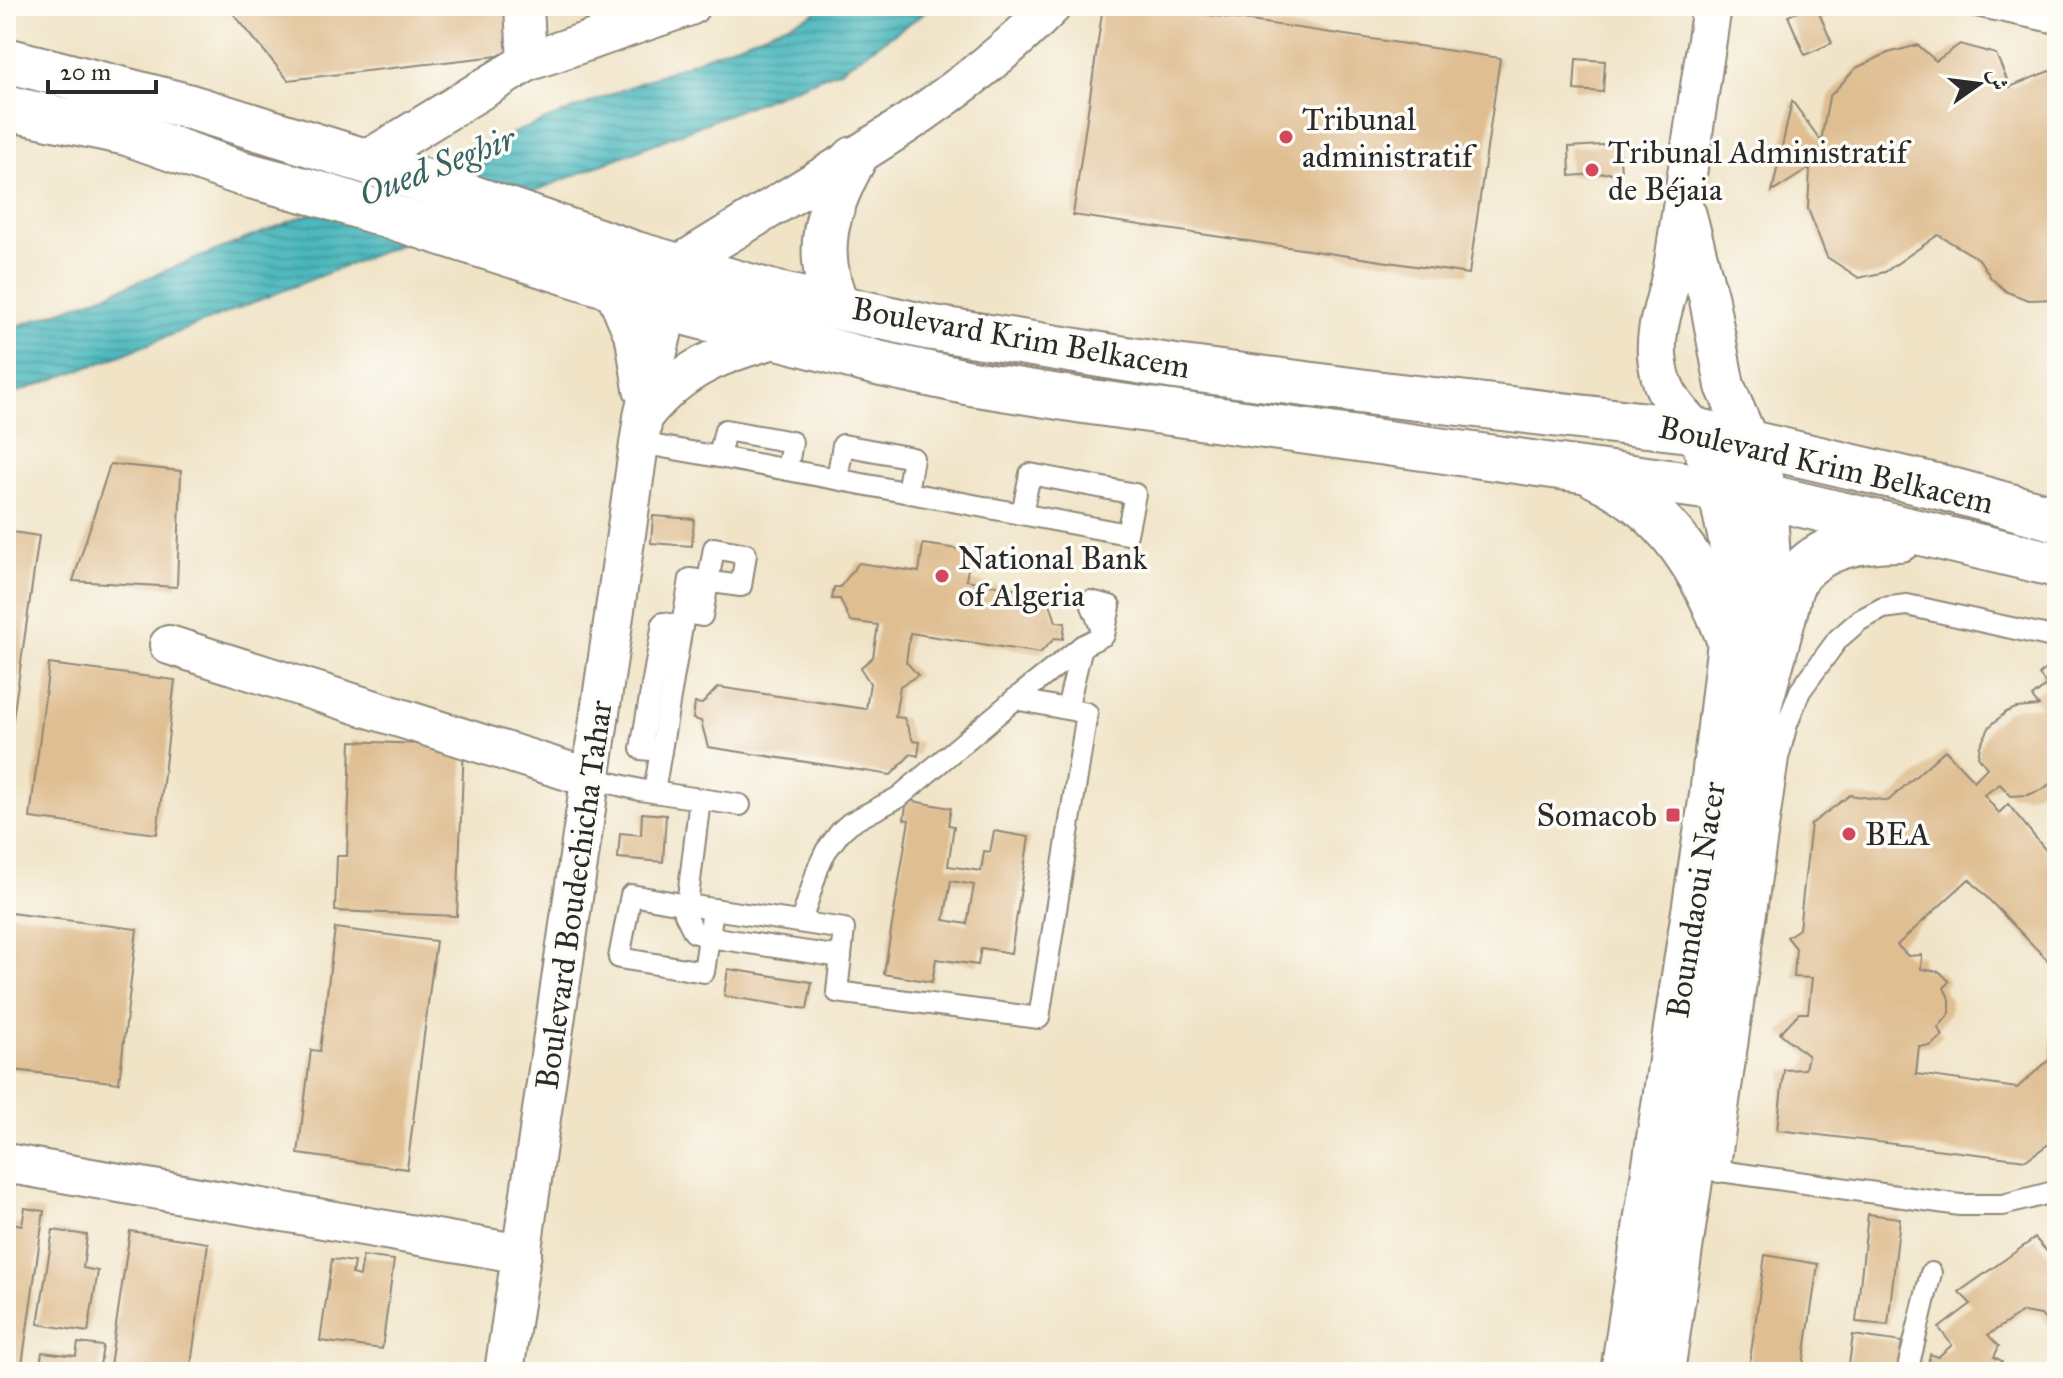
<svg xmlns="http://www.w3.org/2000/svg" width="2063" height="1378" viewBox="0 0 2063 1378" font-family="'IM FELL Great Primer',Amiri,serif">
<defs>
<pattern id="water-rules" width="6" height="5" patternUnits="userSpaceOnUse" patternTransform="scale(2)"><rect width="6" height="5" fill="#46b6bc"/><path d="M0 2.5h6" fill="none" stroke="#3b9499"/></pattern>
</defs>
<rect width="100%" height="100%" fill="#fdfcf7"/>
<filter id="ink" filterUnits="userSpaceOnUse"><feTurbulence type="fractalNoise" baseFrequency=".0125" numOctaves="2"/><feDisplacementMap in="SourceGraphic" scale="16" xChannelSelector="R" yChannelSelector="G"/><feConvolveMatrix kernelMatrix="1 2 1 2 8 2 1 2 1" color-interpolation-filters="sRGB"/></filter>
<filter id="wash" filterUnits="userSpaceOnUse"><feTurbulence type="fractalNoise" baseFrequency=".006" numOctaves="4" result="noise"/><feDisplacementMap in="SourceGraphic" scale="32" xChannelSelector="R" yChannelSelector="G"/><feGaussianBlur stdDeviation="1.8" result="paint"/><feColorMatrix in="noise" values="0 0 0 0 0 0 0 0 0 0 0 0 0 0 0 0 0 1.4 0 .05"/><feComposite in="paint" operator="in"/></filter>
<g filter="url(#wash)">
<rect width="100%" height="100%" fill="#f0e3c6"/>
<path fill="url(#water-rules)" stroke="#387074" stroke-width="2" d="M824,6H935L840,70L111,359L6,396V330L89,301L811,15Z"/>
<g id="blocks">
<g fill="#dfbe91" fill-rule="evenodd">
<path d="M227,6H518L523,53L288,80Z"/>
<path d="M1103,6H1149L1500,58L1469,274L1073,215Z"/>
<path d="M1811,6H1816L1832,43L1805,55L1788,16Z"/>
<path d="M1960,44L1996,54L2010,87L2049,71L2057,76V299L2028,300L2007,292L1991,278L1979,259L1938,235L1885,272L1859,278L1827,257L1808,209L1810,168L1772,192L1792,101L1821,141L1829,97L1856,68L1888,53L1918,45L1936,61Z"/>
<path d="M1576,59L1605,61L1603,92L1574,90Z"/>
<path d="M1619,144L1621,172L1570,176L1569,147Z"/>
<path d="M110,464L181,471L177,587L73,581Z"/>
<path d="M653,516L694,519L692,546L651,543Z"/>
<path d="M6,531L39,536L8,754H6Z"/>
<path d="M923,544L971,551L966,580L1047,594L1056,622L1065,623L1063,639L1055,638L1040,653L910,633L906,662L918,675L900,686L895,717L904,718L913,741L920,742L918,756L911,754L891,775L708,747L701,721L693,719L695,703L702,704L718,687L866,709L870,683L860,668L873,657L878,625L850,621L840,599H832L834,587H840L859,563L919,572Z"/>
<path d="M2057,658V778L2043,789L2028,795L2011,796L2000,784L1984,795L1999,813L2008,804L2057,864V970L1969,879L1897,945L1908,956L1922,955L1921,969L1940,972L1949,981L1944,988L1950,1000V1013L1938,1028L1943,1036L1930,1046H1919L1916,1074L2017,1088L2050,1059L2055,979H2057V1127L2048,1135L2053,1141L2026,1160L1777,1130L1784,1070L1805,1069L1808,1056L1780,1033L1799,1013H1808L1812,978L1794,977L1796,948L1787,937L1799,929L1811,824L1850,795L1888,801L1945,750L1974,781L1987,768L1978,756L1980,746L1990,726L2006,712L2016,708L2039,706L2032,697L2047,685L2039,675Z"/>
<path d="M49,664L175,680L157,834L30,818Z"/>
<path d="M351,741L464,746L457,916L335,911L337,856H347Z"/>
<path d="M907,800L951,808L948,825L954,826L948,866L981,871L984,851L990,852L994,831L1029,837L1011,953L981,948L978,965L936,959L932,982L884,974L909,820L904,819ZM951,881L974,885L967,924L944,920Z"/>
<path d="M642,813L666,815L663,862L618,858L620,833L641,835Z"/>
<path d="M10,913L137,929L119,1083L6,1069V947Z"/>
<path d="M335,928L436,941L407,1169L298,1154L311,1050L320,1051Z"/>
<path d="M728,969L812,982L807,1009L724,996Z"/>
<path d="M25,1208L44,1211L21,1372H6V1222L22,1225Z"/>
<path d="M1868,1214L1900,1218L1888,1325L1856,1322Z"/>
<path d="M53,1230L87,1235L83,1268L98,1271L88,1332L38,1324Z"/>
<path d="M130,1231L208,1243L190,1372H109Z"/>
<path d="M2035,1238L2057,1263V1335L2041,1315L2023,1312L1988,1335L1999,1346L1994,1357L2002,1361L2000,1372H1926L1930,1354L1938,1357L1952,1345L1939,1328L1971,1304L1959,1292Z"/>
<path d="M1765,1255L1818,1264L1802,1372L1749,1367Z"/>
<path d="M363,1256L394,1260L382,1349L320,1341L332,1259L354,1262L352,1274L360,1276Z"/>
<path d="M1853,1335L1902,1342L1897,1372H1848Z"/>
<path d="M78,1343L103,1346L99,1372H39L42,1352L76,1356Z"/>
</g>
</g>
</g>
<g filter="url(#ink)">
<use href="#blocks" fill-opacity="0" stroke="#8e8778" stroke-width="2"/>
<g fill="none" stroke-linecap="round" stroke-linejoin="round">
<defs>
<g id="lane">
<path d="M1976,6L2057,23"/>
<path d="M640,443L719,457C855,483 991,508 1127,534L1135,494L1030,474L1022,514"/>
<path d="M719,457L725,430L792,442L787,470"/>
<path d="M837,479L843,445L913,458L907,492"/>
<path d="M1015,699L1082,646"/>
<path d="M1067,709L1082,646L1104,635L1110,606L1090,601L1104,635"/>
<path d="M661,751L641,749L663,623L682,626"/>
<path d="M590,778L640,790L740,805"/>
<path d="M654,792L690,579L741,586L746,554L714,548L702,616L684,613"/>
<path d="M700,799L687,905L844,929L837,992L1039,1018L1087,713L1015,699L899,797L850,823L841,831L826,851L818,868L801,922"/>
<path d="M713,909L704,972L619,958L631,895L687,905L685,914L694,932L709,937L841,957"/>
<path d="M1706,1169L1960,1205H2003L2057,1191"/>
<path d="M1719,1172L1778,758L1787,724L1800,691L1838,639L1860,620L1883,608L1907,605L2057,638"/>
<path d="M1907,1372L1931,1273"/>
</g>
<g id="street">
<path d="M527,62L690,6"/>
<path d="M365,161L527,62L524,6"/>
<path d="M1687,215L1709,300L1725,386L1749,441"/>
<path d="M614,289L635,338L643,389"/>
<path d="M644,415C685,365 722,354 781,337"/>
<path d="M1698,431C1678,412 1662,393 1658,364C1652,328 1669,297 1674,262C1687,177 1699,91 1712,6"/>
<path d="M169,645L590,778"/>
<path d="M6,1163L522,1254"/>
<path d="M504,1372L643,417L678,265C806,183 944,116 1052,6"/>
</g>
<g id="secondary">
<path d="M1623,1372L1712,795L1730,642L1734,590L1731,539L1715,468L1698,431"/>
<path d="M1662,1372L1767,653L1771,609L1764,496L1761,478L1749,441"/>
</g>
<g id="primary">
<path d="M6,60L187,106L365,161L636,254L777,294L927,327L1175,367L1374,393L1698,431L1944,488L2057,519"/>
<path d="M6,108L127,133L240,173L323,195L606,285L690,314L877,363L971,383L1084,401L1719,489L1764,496L2057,565"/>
<path d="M838,307C812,253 827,208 854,159"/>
<path d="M1596,476C1667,509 1704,571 1730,642"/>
<path d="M1761,699C1769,671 1777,643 1784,615C1787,606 1788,594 1792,585C1812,546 1861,539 1900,539"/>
</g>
</defs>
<use href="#lane" stroke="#8e8778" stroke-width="24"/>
<use href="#street" stroke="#8e8778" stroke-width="42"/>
<use href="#secondary" stroke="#8e8778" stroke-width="48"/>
<use href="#primary" stroke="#8e8778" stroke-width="48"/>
<use href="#lane" stroke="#fff" stroke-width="20"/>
<use href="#street" stroke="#fff" stroke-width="38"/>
<use href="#secondary" stroke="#fff" stroke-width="44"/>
<use href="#primary" stroke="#fff" stroke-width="44"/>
</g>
</g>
<g fill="#d1495b" stroke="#fdfcf7" stroke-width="3">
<circle cx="1286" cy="137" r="8"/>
<circle cx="1592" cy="170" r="8"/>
<circle cx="942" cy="576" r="8"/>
<rect x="1665" y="807" width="16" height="16" rx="4"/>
<circle cx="1849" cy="834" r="8"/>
</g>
<g text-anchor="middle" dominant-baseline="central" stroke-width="7" stroke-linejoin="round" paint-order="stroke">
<g font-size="32" fill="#2b2b2b" stroke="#fdfcf7" text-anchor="start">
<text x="1302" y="119">Tribunal<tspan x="1302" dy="37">administratif</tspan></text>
<text x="1608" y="152">Tribunal Administratif<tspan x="1608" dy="37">de Béjaia</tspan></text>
<text x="958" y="558">National Bank<tspan x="958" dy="37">of Algeria</tspan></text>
<text x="1657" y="815" text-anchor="end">Somacob</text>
<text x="1865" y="834">BEA</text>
</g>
<g font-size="32" fill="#2b2b2b" stroke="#fdfcf7">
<text transform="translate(1021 338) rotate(10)">Boulevard Krim Belkacem</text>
<text transform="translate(1826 465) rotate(13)">Boulevard Krim Belkacem</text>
<text transform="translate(574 895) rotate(-82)">Boulevard Boudechicha Tahar</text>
<text transform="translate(1696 900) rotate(-81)">Boumdaoui Nacer</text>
</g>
<g font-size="34" font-style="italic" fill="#366365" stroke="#fdfcf7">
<text transform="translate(437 166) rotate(-21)">Oued Seghir</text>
</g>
</g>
<rect width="2063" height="1378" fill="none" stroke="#fdfcf7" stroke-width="32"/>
<g transform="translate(1979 84) rotate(76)" stroke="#fdfcf7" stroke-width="6" paint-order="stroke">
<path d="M0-6L14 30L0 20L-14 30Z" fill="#2b2b2b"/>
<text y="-12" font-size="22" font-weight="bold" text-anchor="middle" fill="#2b2b2b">ش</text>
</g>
<path d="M48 80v12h108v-12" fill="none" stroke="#2b2b2b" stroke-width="4"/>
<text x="60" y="80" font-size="24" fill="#2b2b2b" stroke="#fdfcf7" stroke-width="6" paint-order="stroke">20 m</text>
</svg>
